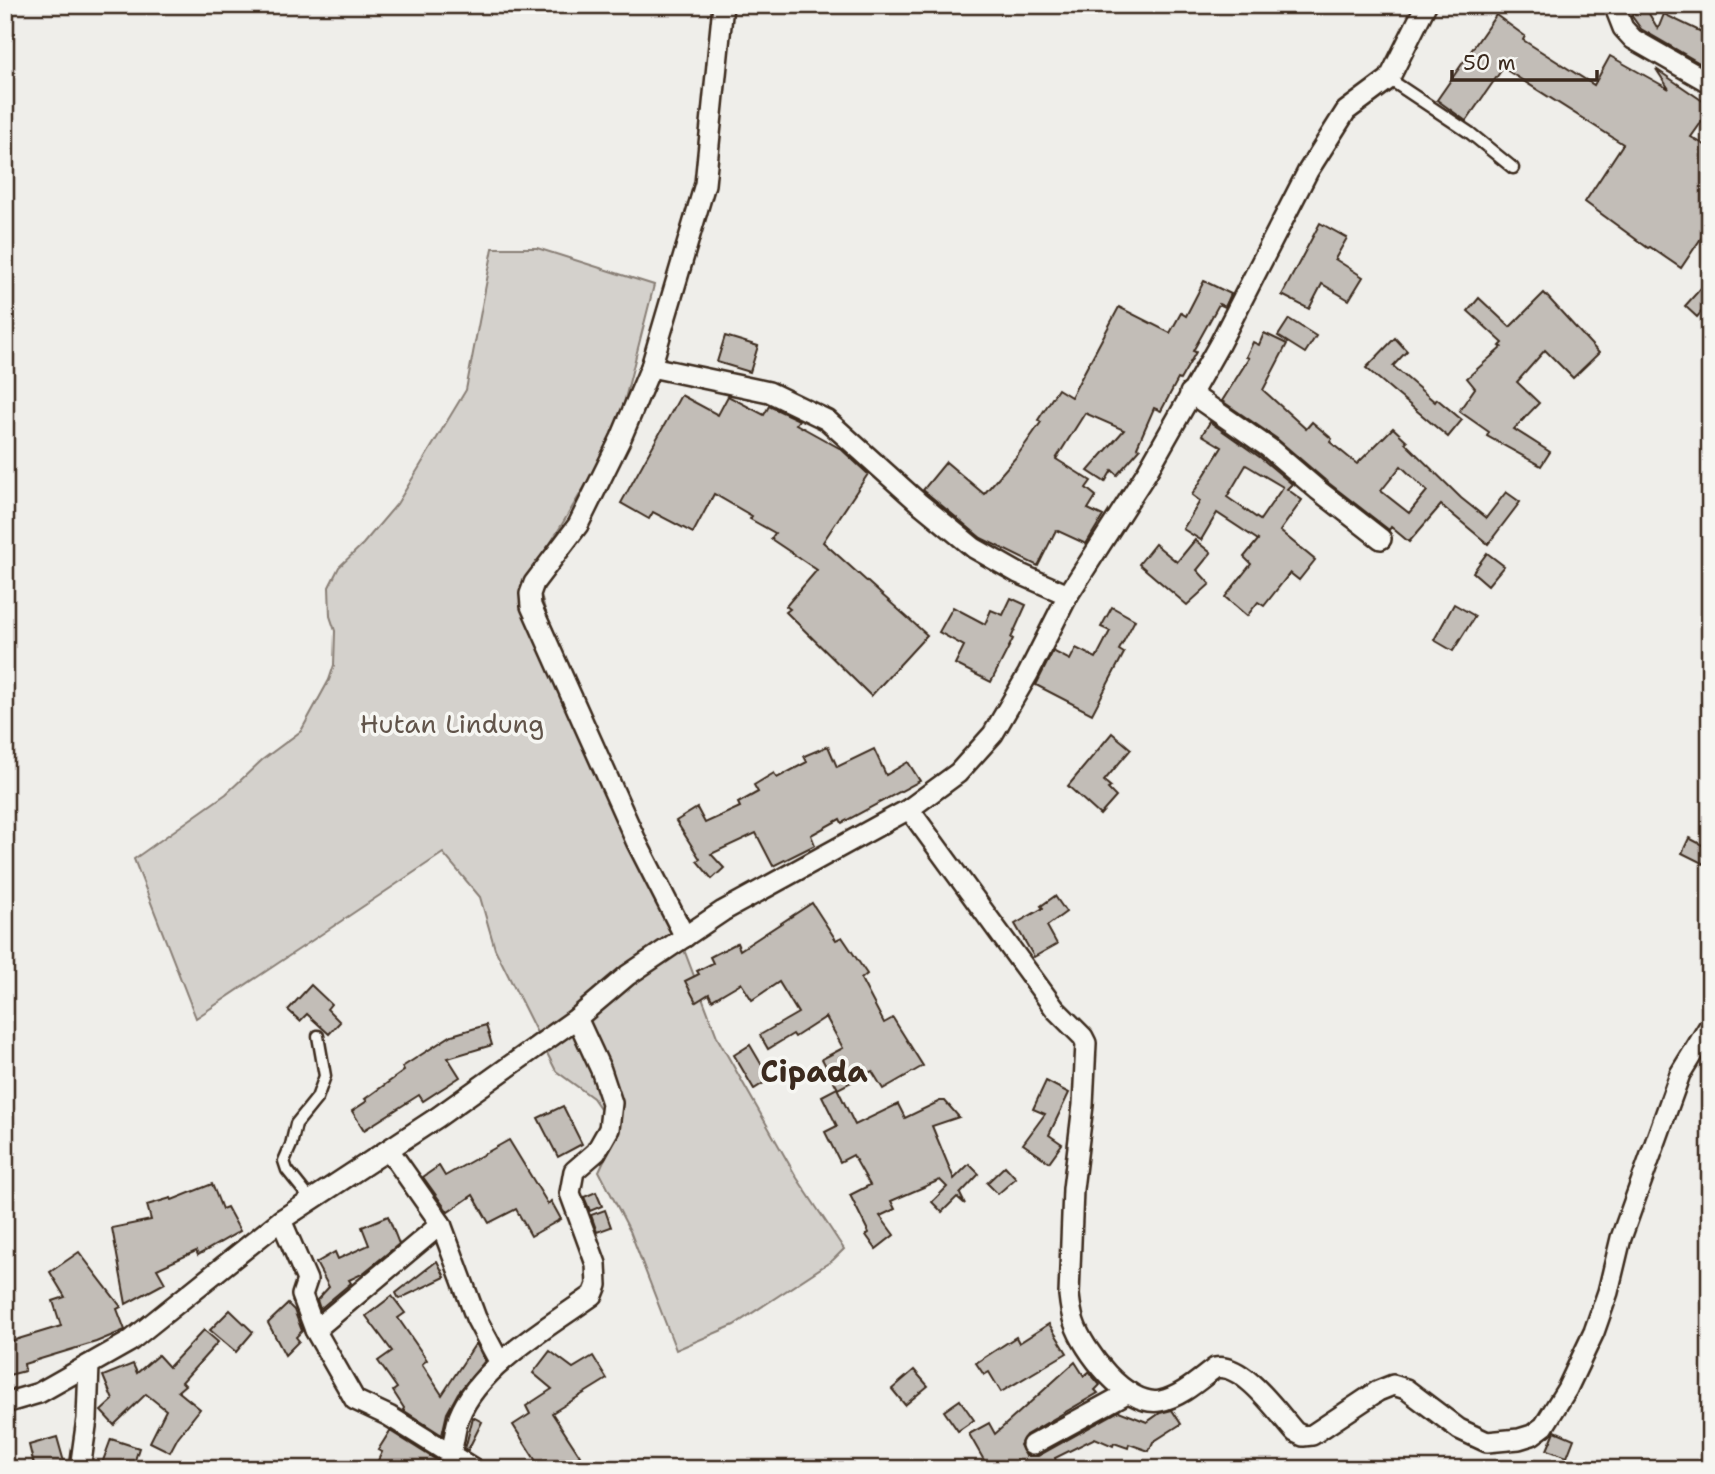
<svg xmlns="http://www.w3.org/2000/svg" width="1715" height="1474" viewBox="0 0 1715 1474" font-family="'Shantell Sans',sans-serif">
<rect width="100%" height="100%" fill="#efeeea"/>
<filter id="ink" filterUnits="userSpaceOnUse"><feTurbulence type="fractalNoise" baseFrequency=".0143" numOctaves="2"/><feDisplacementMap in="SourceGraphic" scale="14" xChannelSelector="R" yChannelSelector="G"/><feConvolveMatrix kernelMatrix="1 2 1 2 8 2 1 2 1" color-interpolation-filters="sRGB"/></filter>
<g filter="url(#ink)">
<path fill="#d4d1cc" stroke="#887e75" stroke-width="2" d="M493,248H537L654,285L623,407L597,466L534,571L546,613L627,800L718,1039L797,1178L844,1249L833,1260L734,1325L676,1350L630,1231L599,1171L617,1133L593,1098L556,1071L495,949L480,897L443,853L196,1018L134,859L226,794L262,760L301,731L329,680L334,665L335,631L330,616L329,587L339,567L363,544L397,504L466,390Z"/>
<g fill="#c2bdb7" stroke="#3b2a1e" stroke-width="2" fill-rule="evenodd">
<path d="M1645,7L1658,29L1664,14L1710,36V69L1641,29L1631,15Z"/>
<path d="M1496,15L1525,36L1523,40L1594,85L1610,56L1669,89L1656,69L1710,106V110L1691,137L1710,148V225L1681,268L1650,247L1648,248L1585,202L1623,144L1503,68L1466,121L1437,100Z"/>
<path d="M1320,223L1347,238L1335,259L1363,277L1349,300L1322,284L1309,309L1282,295Z"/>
<path d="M1710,278V302L1697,317L1685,306Z"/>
<path d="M1204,281L1231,294L1225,307L1219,304L1193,351L1196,352L1180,380L1178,379L1161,411L1154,408L1137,447L1140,449L1117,475L1112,470L1105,482L1088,471L1124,430L1085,413L1056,459L1091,481L1086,488L1096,496L1088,509L1103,516L1086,544L1056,530L1038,566L981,538L923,490L946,462L984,494L1017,456L1041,422L1038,420L1058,389L1071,397L1119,307L1170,333L1181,313L1186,316Z"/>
<path d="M1544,293L1599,353L1573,378L1545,350L1517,382L1539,403L1514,429L1550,452L1541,466L1487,436L1489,432L1459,411L1475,388L1467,378L1502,347L1500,346L1503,343L1468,311L1479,298L1510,327Z"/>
<path d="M1289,319L1316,336L1305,353L1278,336Z"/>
<path d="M1264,333L1287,344L1263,390L1306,429L1312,422L1332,439L1330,442L1357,464L1393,428L1407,441L1405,443L1461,498L1486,518L1506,492L1520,502L1488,544L1441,505L1409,542L1391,527L1389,530L1326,481L1276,438L1222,401L1249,358L1246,357L1253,342L1259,345ZM1401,466L1427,491L1409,513L1381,491Z"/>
<path d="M725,336L758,346L750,372L717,362Z"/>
<path d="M1395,338L1407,351L1393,366L1435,402L1437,399L1462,420L1448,437L1366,368Z"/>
<path d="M681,395L718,415L728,396L764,415L769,406L799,420L796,424L841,449L868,474L823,542L927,635L871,696L786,612L790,609L786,606L817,570L771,539L775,533L750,519L752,516L714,494L693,533L653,512L649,519L621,503Z"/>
<path d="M1210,422L1261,458L1292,484L1287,489L1302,500L1280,531L1315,560L1299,580L1290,573L1264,606L1258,602L1247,616L1225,597L1251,564L1244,557L1258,540L1217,513L1201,540L1183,529L1200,501L1192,495L1222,447L1202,435ZM1246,465L1283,487L1260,520L1227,497Z"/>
<path d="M1195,540L1211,553L1197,570L1210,584L1187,605L1139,564L1155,544L1177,562Z"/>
<path d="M1487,553L1504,566L1488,585L1473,572Z"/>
<path d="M1011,598L1026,605L1011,638L1013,639L991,682L955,664L964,646L939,632L953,607L985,624L991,610L1003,615Z"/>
<path d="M1454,604L1475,616L1453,651L1434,640Z"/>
<path d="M1112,607L1135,620L1119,650L1124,653L1092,714L1036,685L1053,651L1070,660L1076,648L1096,658L1110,631L1101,627Z"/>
<path d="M1112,733L1131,749L1104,781L1111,787L1108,789L1116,797L1100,815L1068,786Z"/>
<path d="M828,746L837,767L874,749L886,775L908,762L920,781L842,823L840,819L811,835L815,845L773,866L756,833L711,854L724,868L712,879L697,861L700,859L676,821L697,808L705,823L740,807L738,803L758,792L754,785L774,773L777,778L807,762L804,756Z"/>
<path d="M1689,838L1710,849V867L1682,853Z"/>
<path d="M1055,896L1066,912L1047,926L1057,944L1034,957L1015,924L1043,908L1041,906Z"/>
<path d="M812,903L836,940L842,937L867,974L861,979L884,1023L893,1018L923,1066L883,1089L872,1071L838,1089L822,1059L843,1048L826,1017L795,1037L793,1034L768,1049L760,1035L798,1013L779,982L752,1000L741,983L712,1000L709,994L696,1002L685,981L699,974L697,971L713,963L710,957L737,943L740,950Z"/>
<path d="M311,985L331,1004L327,1009L340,1022L329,1034L307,1014L300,1021L288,1010Z"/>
<path d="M486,1025L492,1045L448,1058L460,1077L423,1101L419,1095L364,1130L352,1111L367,1101L365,1099L404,1071L402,1067L452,1035Z"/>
<path d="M750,1045L770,1079L754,1089L734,1055Z"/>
<path d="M1046,1081L1069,1093L1049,1135L1062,1144L1049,1162L1023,1144L1045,1114L1033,1109Z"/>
<path d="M837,1088L855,1125L898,1104L905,1118L940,1101H945L959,1117L932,1126L954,1179L969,1164L979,1174L960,1194L965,1204L957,1197L942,1212L932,1202L947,1187L940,1180L891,1201L895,1209L880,1216L894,1235L876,1249L866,1235L869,1233L850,1195L870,1185L853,1155L840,1162L825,1132L837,1126L822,1096Z"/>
<path d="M563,1106L582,1144L558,1157L538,1118Z"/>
<path d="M509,1140L548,1204L551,1201L561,1219L531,1236L516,1209L489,1223L473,1195L448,1212L423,1177L439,1166L445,1176Z"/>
<path d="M1005,1166L1016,1178L998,1194L987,1183Z"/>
<path d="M212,1184L222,1209L227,1207L240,1231L198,1255L196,1251L157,1269L165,1283L126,1304L112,1228L151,1220L147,1205L171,1198L172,1200Z"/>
<path d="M596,1192L602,1206L590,1211L584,1197Z"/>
<path d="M605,1210L611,1227L597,1232L591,1215Z"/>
<path d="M388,1216L399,1244L362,1274L349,1280L351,1283L320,1309L317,1300L329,1287L316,1263L335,1252L338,1259L369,1245L362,1227Z"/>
<path d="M79,1252L121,1307L117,1309L125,1330L96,1342L24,1364L25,1371L5,1376V1343L61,1326L53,1301L65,1297L50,1272Z"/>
<path d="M437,1261L445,1277L399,1299L396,1293Z"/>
<path d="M392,1296L405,1313L398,1318L427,1360L422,1364L442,1395L476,1343L485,1361L458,1393L447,1413L442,1435L403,1410L404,1408L393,1391L397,1388L378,1361L392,1351L366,1316Z"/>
<path d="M288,1304L294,1310L302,1331L296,1337L299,1341L285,1355L268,1323Z"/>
<path d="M230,1310L253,1332L236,1352L210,1330Z"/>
<path d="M1049,1324L1067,1353L1001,1392L989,1372L984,1375L976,1363L1016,1337L1019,1343Z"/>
<path d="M204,1330L218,1342L182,1382L185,1385L178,1391L200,1409L178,1437L170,1452L150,1442L166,1410L146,1394L114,1425L101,1411L113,1400L103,1376L133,1364L137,1373L158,1355L169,1367Z"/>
<path d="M550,1351L573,1368L593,1356L607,1379L552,1413L580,1456L577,1458L582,1469H541L513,1425L530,1414L526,1406L552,1389L533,1373Z"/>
<path d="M1075,1362L1084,1376L1089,1372L1100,1385L1095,1390L1098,1393L1026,1435L1020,1445L1026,1456H1038L1119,1411L1147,1422L1160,1413L1172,1410L1181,1424L1153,1442L1149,1451L1129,1444L1128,1448L1114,1443L1113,1446L1095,1438L1055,1458L1057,1465L1046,1469H989L969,1434L989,1423L995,1434Z"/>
<path d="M914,1370L928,1386L905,1405L892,1389Z"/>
<path d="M960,1400L974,1420L958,1431L944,1411Z"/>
<path d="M473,1417L482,1422L468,1450L465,1449Z"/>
<path d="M390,1431L449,1468V1469H374L382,1452L378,1450Z"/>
<path d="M1555,1431L1574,1439L1567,1457L1547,1450Z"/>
<path d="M57,1437L66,1469H35L29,1445Z"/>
<path d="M111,1439L139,1448L132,1469H100Z"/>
</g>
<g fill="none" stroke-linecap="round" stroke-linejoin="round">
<defs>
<g id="service">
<path d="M1389,79L1470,133L1513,168"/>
<path d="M311,1200L287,1170L284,1161L291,1145L296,1124L317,1098L325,1076L318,1036"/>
</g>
<g id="minor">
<path d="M1614,5L1623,28L1633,39L1710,83"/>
<path d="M651,367L769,392L827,420L918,502L974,548L1018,573L1068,595"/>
<path d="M1190,393L1269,448L1318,490L1381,539"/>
<path d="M909,809L1055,1009L1083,1037L1086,1043L1083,1105L1073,1189L1069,1295C1070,1304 1071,1313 1074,1322C1083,1350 1126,1407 1160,1401C1181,1397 1199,1380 1215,1368C1243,1362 1278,1413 1295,1432L1303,1436L1312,1435L1378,1391L1393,1385L1406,1389L1459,1429L1487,1442L1519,1439L1532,1435L1544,1426L1567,1389L1594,1332L1608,1292L1621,1238L1680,1074L1710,1025"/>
<path d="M685,937L637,843L531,606L530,594L534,583L578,525L621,438L651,367L705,184L723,5"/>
<path d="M389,1150L441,1224L476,1318L500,1363"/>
<path d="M281,1220L307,1280L302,1295L315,1330L355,1400L389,1416L474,1469"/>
<path d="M315,1330L441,1224"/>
<path d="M5,1403L39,1393L129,1342L281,1220L438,1117L577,1018L628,975L723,911L909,809L958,773L993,734L1028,674L1068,595L1147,472L1219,345L1308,171L1346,111L1389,79L1426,5"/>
<path d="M1032,1445L1129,1392"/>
<path d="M451,1454C454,1442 455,1428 459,1417C479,1366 550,1326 593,1295L597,1285L596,1264L570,1193L574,1171L596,1152L609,1129L612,1103L601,1070L577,1018"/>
<path d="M80,1469L87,1419L89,1365"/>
</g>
</defs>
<use href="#service" stroke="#3b2a1e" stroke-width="15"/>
<use href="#minor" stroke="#3b2a1e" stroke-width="24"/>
<use href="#service" stroke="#f6f6f2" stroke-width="10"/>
<use href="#minor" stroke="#f6f6f2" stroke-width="19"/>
</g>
</g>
<g text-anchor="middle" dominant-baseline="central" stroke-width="7" stroke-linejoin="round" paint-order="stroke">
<g font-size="26" fill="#61544a" stroke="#f6f6f2">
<text x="452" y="723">Hutan Lindung</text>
</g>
<g font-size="30" font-weight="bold" fill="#3b2a1e" stroke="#f6f6f2">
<text x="814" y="1071">Cipada</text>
</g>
</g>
<rect width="1715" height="1474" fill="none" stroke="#f6f6f2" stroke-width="28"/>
<rect x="14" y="14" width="1687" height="1446" fill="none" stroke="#3b2a1e" stroke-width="2.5" filter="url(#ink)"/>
<path d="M1452 70v10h145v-10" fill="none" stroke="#3b2a1e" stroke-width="3.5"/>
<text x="1463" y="70" font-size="21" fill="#3b2a1e" stroke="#f6f6f2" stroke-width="5" paint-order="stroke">50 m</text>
</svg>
